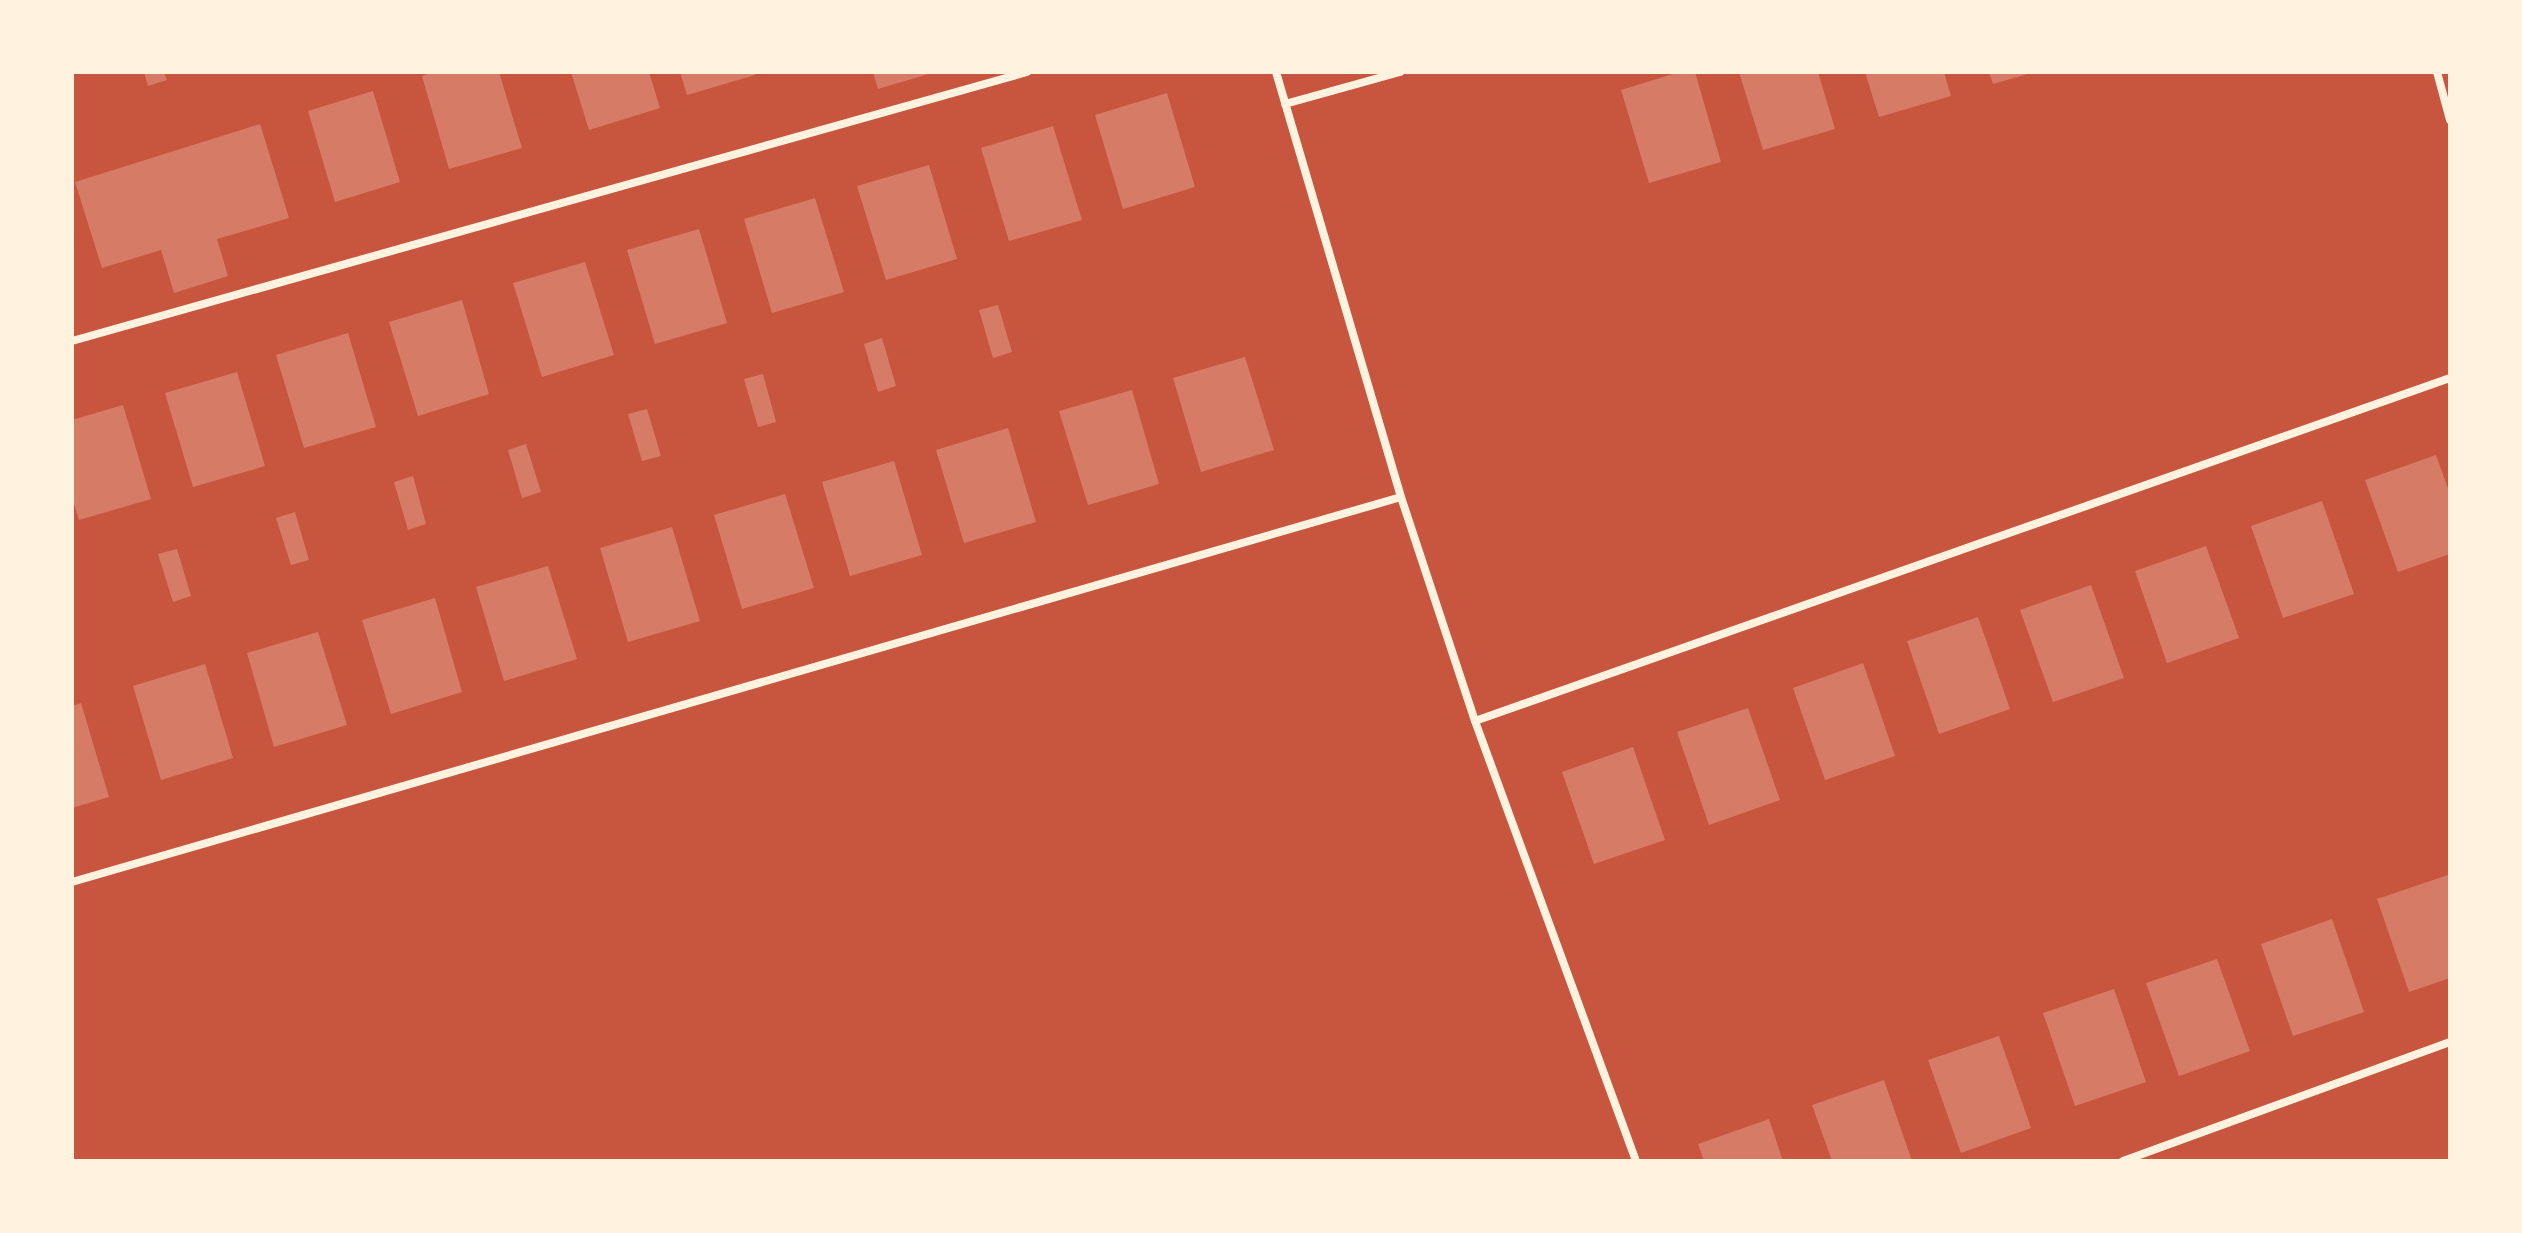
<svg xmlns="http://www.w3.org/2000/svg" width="2522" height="1233" viewBox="0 0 2522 1233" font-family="Montserrat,sans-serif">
<rect width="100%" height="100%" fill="#c8553d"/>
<g fill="#d67c66">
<path d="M144,72H164L167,80L148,86Z"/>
<path d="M434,72H499L522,148L449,169L422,76Z"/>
<path d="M571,72H649L660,108L589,130Z"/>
<path d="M680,72H754L755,75L687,95Z"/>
<path d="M873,72H931L932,73L878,89Z"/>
<path d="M1679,72H1695L1721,162L1649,183L1621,90Z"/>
<path d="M1739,72H1818L1835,129L1763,150Z"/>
<path d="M1865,72H1944L1951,96L1879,117Z"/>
<path d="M1989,72H2031V73L1993,84Z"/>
<path d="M373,91L400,182L335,202L308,111Z"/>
<path d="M1167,93L1195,187L1123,209L1095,115Z"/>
<path d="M260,124L289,218L217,239L228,276L174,293L161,250L102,268L75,182Z"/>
<path d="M1053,126L1082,220L1009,241L981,148Z"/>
<path d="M929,165L957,259L886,280L857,186Z"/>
<path d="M815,198L844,292L772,313L744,219Z"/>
<path d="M699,229L727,323L655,344L627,250Z"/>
<path d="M585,262L614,355L542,377L513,283Z"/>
<path d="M462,300L489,394L418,416L389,322Z"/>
<path d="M998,305L1012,352L993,358L979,310Z"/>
<path d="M348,333L376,427L304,448L276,355Z"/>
<path d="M882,338L896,386L878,392L864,344Z"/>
<path d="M1245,357L1274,450L1201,472L1173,378Z"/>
<path d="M237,372L265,466L193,487L165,393Z"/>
<path d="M763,374L776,422L758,427L744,379Z"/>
<path d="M1132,390L1159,484L1088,505L1059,411Z"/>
<path d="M123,405L151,499L79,520L72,497V420Z"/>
<path d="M647,409L661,456L642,461L628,414Z"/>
<path d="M1008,428L1036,522L964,543L936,450Z"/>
<path d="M526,444L541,492L522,498L508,450Z"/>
<path d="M2436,455L2450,494V554L2398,572L2365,480Z"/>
<path d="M894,461L922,555L850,576L822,482Z"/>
<path d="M413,476L426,524L408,530L394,482Z"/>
<path d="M785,494L814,588L742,609L714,515Z"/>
<path d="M2322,501L2354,594L2283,618L2251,526Z"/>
<path d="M295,512L309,560L291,565L276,518Z"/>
<path d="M672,527L700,621L628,642L600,548Z"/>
<path d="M2206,546L2239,638L2167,663L2135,571Z"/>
<path d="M177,549L191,596L173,602L158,554Z"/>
<path d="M548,566L577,659L504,681L476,587Z"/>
<path d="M2091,585L2124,678L2053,702L2020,610Z"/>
<path d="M435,598L462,692L391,714L362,620Z"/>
<path d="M1978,617L2010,709L1939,734L1907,641Z"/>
<path d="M318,632L347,725L274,747L247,653Z"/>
<path d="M1863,663L1895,756L1825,780L1793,688Z"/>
<path d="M205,664L233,758L161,780L133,686Z"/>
<path d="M81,703L109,797L72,808V706Z"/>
<path d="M1748,708L1780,800L1709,825L1677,732Z"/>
<path d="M1633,747L1665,840L1594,864L1562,772Z"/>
<path d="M2448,875L2450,978L2409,992L2377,899Z"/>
<path d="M2332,919L2364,1012L2293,1036L2261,944Z"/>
<path d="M2217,959L2250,1051L2179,1076L2146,983Z"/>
<path d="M2114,989L2146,1082L2075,1106L2043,1013Z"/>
<path d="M1999,1036L2031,1128L1961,1153L1928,1060Z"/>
<path d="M1884,1080L1912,1161H1832L1812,1105Z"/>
<path d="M1769,1119L1783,1161H1704L1698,1144Z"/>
</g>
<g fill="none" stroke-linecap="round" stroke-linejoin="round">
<g stroke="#fff3e0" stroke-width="8">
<path d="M1276,72L1401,497L1475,721L1636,1161"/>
<path d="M2437,72L2450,120"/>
<path d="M1285,104L1400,72"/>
<path d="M72,341L1027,72"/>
<path d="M1475,721L2450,378"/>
<path d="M72,882L1401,497"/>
<path d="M2123,1161L2450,1042"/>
</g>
</g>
<rect width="2522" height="1233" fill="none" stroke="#fff3e0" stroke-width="148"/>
</svg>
